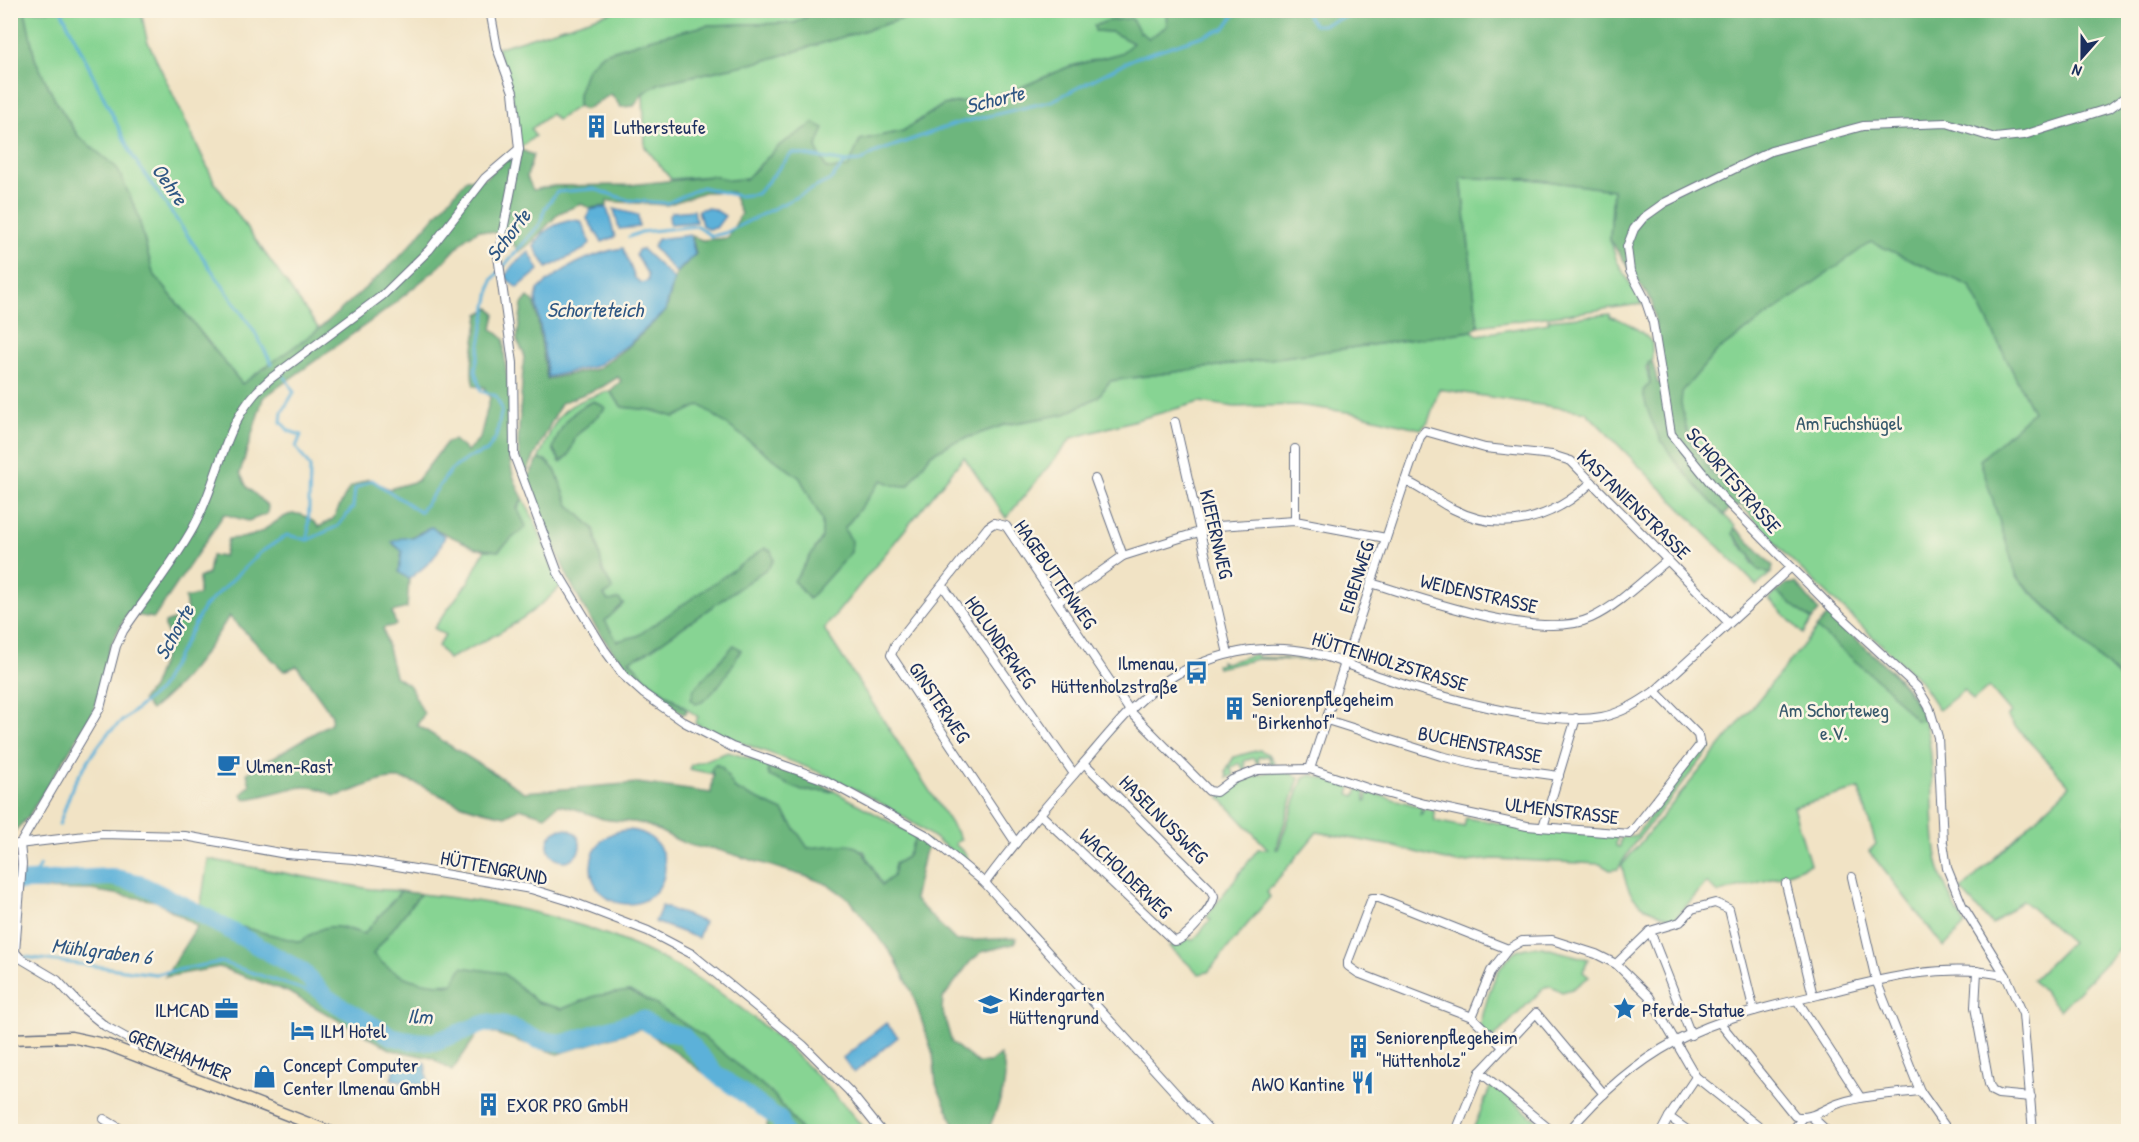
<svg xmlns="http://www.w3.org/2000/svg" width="2139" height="1142" viewBox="0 0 2139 1142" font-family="'Patrick Hand',sans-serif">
<rect width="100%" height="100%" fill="#fcf5e5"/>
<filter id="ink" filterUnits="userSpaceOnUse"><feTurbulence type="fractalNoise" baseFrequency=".0167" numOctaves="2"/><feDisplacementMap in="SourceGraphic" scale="12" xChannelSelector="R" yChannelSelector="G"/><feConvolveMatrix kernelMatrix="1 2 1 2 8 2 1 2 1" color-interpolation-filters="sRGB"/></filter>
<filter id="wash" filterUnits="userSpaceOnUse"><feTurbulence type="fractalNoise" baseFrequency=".008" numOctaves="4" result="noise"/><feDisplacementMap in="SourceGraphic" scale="24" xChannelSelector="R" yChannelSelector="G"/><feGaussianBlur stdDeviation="1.35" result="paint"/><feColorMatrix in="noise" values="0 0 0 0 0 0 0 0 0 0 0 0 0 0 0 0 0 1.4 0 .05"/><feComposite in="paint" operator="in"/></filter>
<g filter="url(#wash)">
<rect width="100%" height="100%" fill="#f1e3c5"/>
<g fill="#87d493" stroke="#518278" stroke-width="1.5" fill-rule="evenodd">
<path d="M25,11H141L147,40L215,183L319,329L242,384L153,273L137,212L117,169L78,136L55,100L35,59Z"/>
<path d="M615,11H817L795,23L709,25L653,38L602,54L578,94V106L557,120L551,114L531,129L535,136L519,149L517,114L497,48Z"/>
<path d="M929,11H1166L1167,26L1149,38L1140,32L1095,31L1112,32L1134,43L1121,53L1068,67L1008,93L943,105L903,131L861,140L849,168L827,169L816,148L781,144L746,179L727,180L713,176L671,179L645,147L643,93L660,83L763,61Z"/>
<path d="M1461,178L1531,179L1613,189L1610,240L1617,261L1642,304L1478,326Z"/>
<path d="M1871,241L1970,286L2033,412L2016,577L2128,687V940L2060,1010L2033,980L2071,942L2022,900L1992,925L1961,890L2070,786L2007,717L2011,713L1989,687L1973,701L1964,690L1939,710L1920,681L1786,555L1694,452L1681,432L1673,393L1716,352Z"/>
<path d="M1610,314V317C1624,319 1644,332 1652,343V361L1646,367L1650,383L1643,391L1662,442L1698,488L1735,526L1738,543L1750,555L1752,563L1771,573L1757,586L1586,412L1439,389L1428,422L1421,429L1354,413L1297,405L1235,407L1200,402L1072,438L1006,518L964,457L824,629L961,839L955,844L967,855L968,864C927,830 880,800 832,778C787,757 740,745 695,723L698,717L649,681L629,660L644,654L769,567L774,560L637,636L617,642L604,621L623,604L608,601L604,595L613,589L603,571L594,529L569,506L555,470L545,460H538C559,412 558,406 610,391L622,407L651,410L675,417L700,405L800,478L822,520V538L795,581L809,598L851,552L844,529L882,479L893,485L908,486L931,454L952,443L1004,425L1065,414L1098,397L1110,381L1472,331L1478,335L1549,323L1548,320ZM594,401L605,408L576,436L569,454L560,462L553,449C560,425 572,410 594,401ZM734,645L741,650L719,684L701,703Z"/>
<path d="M523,498L536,524L560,587C531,618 486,641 448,659L438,646L445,635L434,628L468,582L485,550L499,551Z"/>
<path d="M1777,592L1812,620L1803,634L1769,599Z"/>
<path d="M1828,615C1853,638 1903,675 1918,705C1941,752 1927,811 1938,862C1943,885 1954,905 1965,925L1944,947L1869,851L1876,844L1859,789L1793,807L1810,864L1779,877L1719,893L1706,883L1674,920C1640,906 1628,903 1622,865Z"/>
<path d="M1256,654L1257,657L1314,660L1257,659L1217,668L1216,665L1222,664L1221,661L1225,663Z"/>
<path d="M1704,743L1711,748L1633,845L1618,869L1610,870L1600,864L1494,859L1457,863L1392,846L1317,832L1267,892L1270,897L1208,972L1199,974L1169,946L1180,945L1187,939L1194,940L1211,919L1206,917L1258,849H1268L1219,797C1236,782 1277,760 1299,778L1276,849H1278L1303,778L1312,775L1351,787L1349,794L1355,796L1358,789L1365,791V801H1367L1368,792L1422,807L1420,816L1425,808L1434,811L1435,821L1464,827L1466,818L1544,830L1617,837L1616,846L1620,847L1621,838L1636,835L1700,751Z"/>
<path d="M1259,750L1269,754L1275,764L1270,765L1269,756L1258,757L1259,766L1254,758L1244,761L1246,770L1244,771L1240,763L1230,768L1234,775L1227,778L1226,770L1234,757Z"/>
<path d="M728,752L767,764L769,776L828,792L834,791L916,836L907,857L895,864L893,876L882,885L864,851L828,847L808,849L783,811L735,789L721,767L713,774L689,769L691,765Z"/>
<path d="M208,859L370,889L401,891L364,934L343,927L300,942L237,929L200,910Z"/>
<path d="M420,894C616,913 741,979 866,1131H802L773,1094L705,1038L653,1003L630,991L595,996L562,1009L537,1002L503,973C452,985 413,996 372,954Z"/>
<path d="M1542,947L1588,959L1583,972L1589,977L1572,989L1562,992L1551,986L1545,987L1489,1042L1478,1036C1484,1011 1492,963 1519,950C1526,947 1535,947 1542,947Z"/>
<path d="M1492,1083L1550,1132H1472Z"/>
</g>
<g fill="#6db67d" stroke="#44726e" stroke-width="1.5">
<path d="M1166,10L2128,11V687L2017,577L1980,460L2033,412L1970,286L1871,242L1716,352L1682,392L1681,404L1688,435L1711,473L1733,487L1743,503L1738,507L1733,505L1724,515C1689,479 1651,441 1643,391L1650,383L1648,363L1652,361L1658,383L1664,384L1652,302L1610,240L1613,190L1531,179L1461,178L1478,326L1472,331L1110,381L1098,397L1065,414L1004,425L952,443L931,454L908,486L893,485L882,480L844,529L852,541L851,552L809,599L794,581L822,538V520L800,478L700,405L675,417L651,410L622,407L610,391L621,381L618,377L602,387L561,403L527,471L521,469L518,443L524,354L517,340L522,304L528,297L535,303L547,379L597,369L630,345L666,311L676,274L696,254L692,236L702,240L728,238L741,214L732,192H704L667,205L607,201V206L590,208L581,204L559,213L531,243L519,252L507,235L479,230L467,237L440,266L385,311L263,398L240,473L247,487L268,506L267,514L248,521L224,514L154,618L127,614L110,646L94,711L28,817L11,835V11H25L35,59L55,100L78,136L117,168L137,212L153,273L242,384L319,329L398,259L467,179L485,178L519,149L533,155L527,177L533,190L553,186L630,185L713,176L727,180L746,179L781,144L814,123L824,128L816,148L827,169L848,168L860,140L903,131L943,105L1008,93L1068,67L1121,53L1133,43L1112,32L1095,31L1094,26L1107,21L1131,18L1140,32L1149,38L1167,26Z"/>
<path d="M817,11H929L763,61L660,83L643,93L634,106L621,107L611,94L585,110L578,106V94L587,69L602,54L653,38L709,25L795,23Z"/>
<path d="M490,308L495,314L492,329L504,339C503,361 509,381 510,404C512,443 502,460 523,498L517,508L526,526L498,551L476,548L431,527L394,545L402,551L399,572L409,579L407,608L392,612L396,625L383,628L395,676L410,686L424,714L417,725L524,792L638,783L711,793L713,774L711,770L715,764L722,767L735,789L783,811L808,848C861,843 856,837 882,885L893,876L895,864L907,857L916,836L930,842L924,854L914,899L956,941L1017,938L1013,944L982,952L970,962L943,998L942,1009L952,1043L978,1063H990L1000,1055C1013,1080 997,1107 988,1131H957L936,1084L933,1054L912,992L894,957L850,900L829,885L811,878L712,848C688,850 667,833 646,825C632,820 617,822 603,819C588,814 574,807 558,805L545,816L520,808L505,816C488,812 471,809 455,802C435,795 414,777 391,779C370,780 354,794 334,796C305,775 276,797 244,799L242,794L250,785L247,773L331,723L332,715L297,666L284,671L229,616C208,651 183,684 151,710L142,700L152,688L171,638L165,629V623L176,619L187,611L185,598L199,595V578L208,574L211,556H224L228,539C236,538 249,538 256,534C281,522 293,499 319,527L333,519L349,488L368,479L389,489L417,481L447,442L454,440L467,451L480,438L490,398L484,387L474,386C468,367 477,336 479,314Z"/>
<path d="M594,401L606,408L576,436L569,455L561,462L553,449C560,425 572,410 594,401Z"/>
<path d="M538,460H545L555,470L569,505L594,529L603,571L613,590L604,595L608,601L619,599L623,604L605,621L617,641L637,636L765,548L771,551L774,560L769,567L644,654L629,660L649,681L687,710L686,713L683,714C664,700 645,687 629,670C579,617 553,545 527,479Z"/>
<path d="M1734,529H1737L1773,566L1771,573L1758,570L1750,555L1733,534Z"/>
<path d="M1796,583L1819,611L1812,620L1777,592L1786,584Z"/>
<path d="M1828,615C1862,646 1906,676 1924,720L1916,721L1887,688L1816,628Z"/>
<path d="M734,645L741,650C734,664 712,701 696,704L691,699L694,689Z"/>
<path d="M767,764L783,767L834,791H802L769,776Z"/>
<path d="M28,873L134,877L237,929L242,927L300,942C327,922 332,924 364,934L401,891L420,894L373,954C397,980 418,983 452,985L462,967L503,973L537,1002L562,1009L595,996L629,991L653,1003L705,1038L773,1094L802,1131H766L768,1120L642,1028L558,1054L481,1029L452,1071L432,1058L392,1050L288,992L219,967L165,977L197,926L156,901L91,890L23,889Z"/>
</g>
<g fill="#5cb1d9" stroke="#3c709c" stroke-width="1.5">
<path d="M598,208H607L615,237L602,242L587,219L590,210Z"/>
<path d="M706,208L714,209L725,216L716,228L708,229L702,225L698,210Z"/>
<path d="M614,209L638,215L639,227L619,229Z"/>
<path d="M694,210L696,222L670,224L669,215L672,212Z"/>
<path d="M572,220L581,221L590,243L585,249L547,268L534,247C542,230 554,224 572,220Z"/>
<path d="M690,235L695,254L676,273L653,247L657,239Z"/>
<path d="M623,248L635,278L641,283L648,281V275L636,255L638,250L642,249L674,279L665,311L629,344L596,366L548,377L536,299L538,290C560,269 592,253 623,248Z"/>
<path d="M529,252L539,270L517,288L505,277L513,265Z"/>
<path d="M431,527L445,536C436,560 428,564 409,579L399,572L402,551L392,542L404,537L413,538Z"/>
<circle cx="564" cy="845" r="16"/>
<circle cx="628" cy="867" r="37"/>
<path d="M662,906L704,922L698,938L655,922Z"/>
<path d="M886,1023L898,1037L854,1073L843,1058Z"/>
<path d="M399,1058L425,1063L428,1083L426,1086L391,1079Z"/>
</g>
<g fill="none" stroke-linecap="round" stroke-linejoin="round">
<g stroke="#5cb1d9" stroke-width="3">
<path d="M61,10L133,157L254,331L272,364"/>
<path d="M1304,10L1314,25H1322L1365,10"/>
<path d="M629,237L641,232L697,226L711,236L725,233L830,180L846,162"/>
<path d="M285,377L294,392L282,412L281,422L289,431L301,435L296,447L310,467L308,540"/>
<path d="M59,825L73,785L93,753L108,733L159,690L204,607L261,552L287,535L308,540L338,526L353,507L355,489L372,480L420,512L451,470L468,458L487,451L496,437L502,409L496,396L481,391L475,371L492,280L540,224L545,208L557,192L594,189L628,200L667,203L702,187L738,196L757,194L792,153L846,162L861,161L874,153L955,124L1052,101L1135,58L1224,29L1238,10"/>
<path d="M31,881L40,865"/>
<path d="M25,957L155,974L221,962L327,998"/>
</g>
<path stroke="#5cb1d9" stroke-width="18" d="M10,882L111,877L138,883L199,913L302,971L327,998L391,1036L411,1041L434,1042L486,1023L512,1027L538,1040L564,1043L641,1019L658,1029L683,1036L715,1073L780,1120L784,1132"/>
</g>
</g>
<g filter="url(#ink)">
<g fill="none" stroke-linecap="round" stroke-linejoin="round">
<defs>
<g id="minor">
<path d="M490,10L497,48L513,92L519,149L498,256L513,363L514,455L558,573L604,649L623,675L644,694L684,722L732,747L825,780L928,836L985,883L1211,1132"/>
<path d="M1175,422L1228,654"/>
<path d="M1295,449V521"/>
<path d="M1095,479L1123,556"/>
<path d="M1405,481C1423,488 1436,501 1453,509C1503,535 1553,519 1592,482"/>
<path d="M1371,583C1424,599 1541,642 1591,618C1619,605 1644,579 1668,560"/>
<path d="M943,586L1074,774"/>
<path d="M1058,602L1123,556L1218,526L1295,521L1386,538"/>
<path d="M1327,720L1441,756L1478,765L1559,776"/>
<path d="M1310,769L1405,481L1420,437L1425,431L1485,448L1552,455L1571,461L1729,623"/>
<path d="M1040,814L1174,941C1185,941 1213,908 1214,896L1210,889L1084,763"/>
<path d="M1543,827L1576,718"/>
<path d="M1016,843L891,655L895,645L988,527L994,523L1006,526L1130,711L1209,791L1216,792L1232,780L1258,770L1310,769L1367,788L1425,804L1527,826L1630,834L1700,745L1698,735L1655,691"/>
<path d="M20,844L100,708L116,646L123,631C146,597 173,564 193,528C223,474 221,420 270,379L383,295L429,250L485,178L519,149"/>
<path d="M20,844L22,864L15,952L20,958L57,980L84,1009L105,1026L132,1041L134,1054"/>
<path d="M10,845L102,834L185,836L286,854L354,859L403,867L531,889L570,901L648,931L692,954L803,1045L849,1091L882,1132"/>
<path d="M1852,877L1876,980L1920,1091L1949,1132"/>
<path d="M985,883C1015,842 1049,803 1083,764C1111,732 1138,695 1177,674C1213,655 1254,645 1295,650C1325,653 1353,667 1381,677C1435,696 1547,727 1602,717C1622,713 1639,702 1655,691L1791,567"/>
<path d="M1786,884L1813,996"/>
<path d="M1650,931L1691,1035"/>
<path d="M1616,964L1650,931L1680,922L1692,909L1715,903L1729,909L1754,1011"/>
<path d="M1977,971L1975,1007L1989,1084L1992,1091L1998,1094L2031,1097"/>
<path d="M1797,1000L1860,1097"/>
<path d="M1472,1017L1491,971L1508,949L1522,941L1552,940L1596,954L1616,964L1649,996L1696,1077L1765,1132"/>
<path d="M1720,1023L1795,1116C1811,1121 1824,1108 1840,1103C1866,1095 1893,1094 1920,1091"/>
<path d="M1503,1047L1472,1017L1358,973L1348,966V961L1372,898H1379L1508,949"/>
<path d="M1480,1072L1553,1132"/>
<path d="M1811,1116L1828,1132"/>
<path d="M104,1119L126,1132"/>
<path d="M1457,1129L1480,1072L1536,1013L1604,1094"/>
<path d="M1568,1132C1598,1096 1635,1063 1676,1041C1720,1018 1770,1006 1818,995C1878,980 1944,961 2006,976"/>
<path d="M1661,1132L1669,1117"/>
<path d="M1690,1132L1669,1117L1696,1077"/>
<path d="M1791,1132L1803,1118"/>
<path d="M2033,1132L2023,1014L2006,976L1962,905L1947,868L1943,842L1938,737L1929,707L1917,687L1831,607L1723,498L1671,434L1653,323L1645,299L1630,271L1627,247L1634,229L1643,218L1664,203L1771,151L1863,126L1947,123L1995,138L2024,135L2110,108L2128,95"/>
</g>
<path id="secondary" d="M10,1039L71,1037L108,1045L331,1132"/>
</defs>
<use href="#minor" stroke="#666e82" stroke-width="10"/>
<use href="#secondary" stroke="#666e82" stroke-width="13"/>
<use href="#minor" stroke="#fff" stroke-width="8"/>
<use href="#secondary" stroke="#f8e7c3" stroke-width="10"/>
</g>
</g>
<defs>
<symbol id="building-bare" viewBox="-9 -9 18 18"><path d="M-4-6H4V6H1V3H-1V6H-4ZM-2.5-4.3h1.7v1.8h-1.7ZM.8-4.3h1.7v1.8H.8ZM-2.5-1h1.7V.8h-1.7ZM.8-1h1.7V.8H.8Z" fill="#1f6fb2" stroke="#fcf5e5" stroke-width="2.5" paint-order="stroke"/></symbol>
<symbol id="bus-bare" viewBox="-9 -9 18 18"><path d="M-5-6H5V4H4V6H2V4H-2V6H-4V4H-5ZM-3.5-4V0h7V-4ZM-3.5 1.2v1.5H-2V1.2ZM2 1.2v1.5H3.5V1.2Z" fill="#1f6fb2" stroke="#fcf5e5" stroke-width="2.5" paint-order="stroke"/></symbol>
<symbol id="cafe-bare" viewBox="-9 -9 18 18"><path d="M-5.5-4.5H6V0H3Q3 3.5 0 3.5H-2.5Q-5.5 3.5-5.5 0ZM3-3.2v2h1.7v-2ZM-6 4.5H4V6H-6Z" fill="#1f6fb2" stroke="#fcf5e5" stroke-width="2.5" paint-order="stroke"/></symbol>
<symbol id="school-bare" viewBox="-9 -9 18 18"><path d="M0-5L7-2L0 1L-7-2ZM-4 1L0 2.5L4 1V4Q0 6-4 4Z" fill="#1f6fb2" stroke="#fcf5e5" stroke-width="2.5" paint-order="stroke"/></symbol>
<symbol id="office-bare" viewBox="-9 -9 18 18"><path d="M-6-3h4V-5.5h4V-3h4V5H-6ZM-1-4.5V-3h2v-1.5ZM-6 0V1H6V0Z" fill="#1f6fb2" stroke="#fcf5e5" stroke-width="2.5" paint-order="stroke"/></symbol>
<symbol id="sight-bare" viewBox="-9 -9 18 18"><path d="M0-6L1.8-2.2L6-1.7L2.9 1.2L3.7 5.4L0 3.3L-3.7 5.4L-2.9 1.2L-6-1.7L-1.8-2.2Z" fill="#1f6fb2" stroke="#fcf5e5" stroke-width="2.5" paint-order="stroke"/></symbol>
<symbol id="hotel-bare" viewBox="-9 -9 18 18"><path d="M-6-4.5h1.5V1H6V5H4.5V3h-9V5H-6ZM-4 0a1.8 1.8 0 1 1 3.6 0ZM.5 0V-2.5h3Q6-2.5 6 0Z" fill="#1f6fb2" stroke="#fcf5e5" stroke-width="2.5" paint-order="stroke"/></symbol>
<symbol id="shop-bare" viewBox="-9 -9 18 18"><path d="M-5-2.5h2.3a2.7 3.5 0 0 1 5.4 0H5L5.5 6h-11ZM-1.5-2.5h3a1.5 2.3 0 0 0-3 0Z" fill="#1f6fb2" stroke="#fcf5e5" stroke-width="2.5" paint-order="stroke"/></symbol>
<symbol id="restaurant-bare" viewBox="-9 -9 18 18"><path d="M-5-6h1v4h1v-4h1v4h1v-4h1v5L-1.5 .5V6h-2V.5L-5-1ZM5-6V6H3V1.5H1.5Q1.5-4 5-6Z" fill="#1f6fb2" stroke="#fcf5e5" stroke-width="2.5" paint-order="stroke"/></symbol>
</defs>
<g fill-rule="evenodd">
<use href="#building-bare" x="580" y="110" width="33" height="33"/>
<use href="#bus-bare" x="1180" y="656" width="33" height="33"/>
<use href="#building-bare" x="1218" y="692" width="33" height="33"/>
<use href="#cafe-bare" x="212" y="748" width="33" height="33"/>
<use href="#school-bare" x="974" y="988" width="33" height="33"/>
<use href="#office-bare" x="210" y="992" width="33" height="33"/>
<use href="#sight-bare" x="1608" y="992" width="33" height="33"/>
<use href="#hotel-bare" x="286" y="1014" width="33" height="33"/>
<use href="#building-bare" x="1342" y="1030" width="33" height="33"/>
<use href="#shop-bare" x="248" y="1060" width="33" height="33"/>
<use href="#restaurant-bare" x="1346" y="1066" width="33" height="33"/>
<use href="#building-bare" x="472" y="1088" width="33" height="33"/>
</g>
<g text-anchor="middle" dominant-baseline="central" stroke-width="5" stroke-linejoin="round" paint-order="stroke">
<g font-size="20" fill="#1b2f5e" stroke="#fcf5e5" text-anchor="start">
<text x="614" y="126">Luthersteufe</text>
<text x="1178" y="662" text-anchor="end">Ilmenau,<tspan x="1178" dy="23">Hüttenholzstraße</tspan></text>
<text x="1252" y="698">Seniorenpflegeheim<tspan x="1252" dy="23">"Birkenhof"</tspan></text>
<text x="246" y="765">Ulmen-Rast</text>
<text x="1009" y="993">Kindergarten<tspan x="1009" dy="23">Hüttengrund</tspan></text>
<text x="209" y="1009" text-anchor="end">ILMCAD</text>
<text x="1642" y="1009">Pferde-Statue</text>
<text x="320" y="1030">ILM Hotel</text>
<text x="1376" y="1036">Seniorenpflegeheim<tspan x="1376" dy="23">"Hüttenholz"</tspan></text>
<text x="283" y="1064">Concept Computer<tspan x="283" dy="23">Center Ilmenau GmbH</tspan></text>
<text x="1345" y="1083" text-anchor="end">AWO Kantine</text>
<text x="507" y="1104">EXOR PRO GmbH</text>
</g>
<g font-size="20" fill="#36586b" stroke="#fcf5e5">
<text x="1849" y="422">Am Fuchshügel</text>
<text x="1834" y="709">Am Schorteweg<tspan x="1834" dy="23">e.V.</tspan></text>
</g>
<g font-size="20" fill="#1b2f5e" stroke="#fcf5e5">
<text transform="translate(1734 480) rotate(49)">SCHORTESTRASSE</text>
<text transform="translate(1634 504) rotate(44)">KASTANIENSTRASSE</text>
<text transform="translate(1217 534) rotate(77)">KIEFERNWEG</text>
<text transform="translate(1056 574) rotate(55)">HAGEBUTTENWEG</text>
<text transform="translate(1356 577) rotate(-72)">EIBENWEG</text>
<text transform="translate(1479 593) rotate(13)">WEIDENSTRASSE</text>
<text transform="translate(1001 642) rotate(55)">HOLUNDERWEG</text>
<text transform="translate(1390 661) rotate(17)">HÜTTENHOLZSTRASSE</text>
<text transform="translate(940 702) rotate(56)">GINSTERWEG</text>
<text transform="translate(1480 744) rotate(11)">BUCHENSTRASSE</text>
<text transform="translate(1562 810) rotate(7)">ULMENSTRASSE</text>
<text transform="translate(1164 819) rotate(45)">HASELNUSSWEG</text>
<text transform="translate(494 867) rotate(11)">HÜTTENGRUND</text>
<text transform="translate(1126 873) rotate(44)">WACHOLDERWEG</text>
<text transform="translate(180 1054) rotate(22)">GRENZHAMMER</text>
</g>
<g font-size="21" font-style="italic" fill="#2e5683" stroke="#fcf5e5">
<text transform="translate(995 99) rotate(-14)">Schorte</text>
<text transform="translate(170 184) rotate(55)">Oehre</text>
<text transform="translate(508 235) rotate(-53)">Schorte</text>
<text x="595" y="309">Schorteteich</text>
<text transform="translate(174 632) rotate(-61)">Schorte</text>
<text transform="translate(102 951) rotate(7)">Mühlgraben 6</text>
<text transform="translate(420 1016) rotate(2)">Ilm</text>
</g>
</g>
<rect width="2139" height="1142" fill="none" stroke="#fcf5e5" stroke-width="36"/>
<g transform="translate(2082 57) rotate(201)" stroke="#fcf5e5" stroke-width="4.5" paint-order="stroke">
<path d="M0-4.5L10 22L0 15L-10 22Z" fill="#1b2f5e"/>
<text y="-9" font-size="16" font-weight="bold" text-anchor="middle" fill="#1b2f5e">N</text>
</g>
</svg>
